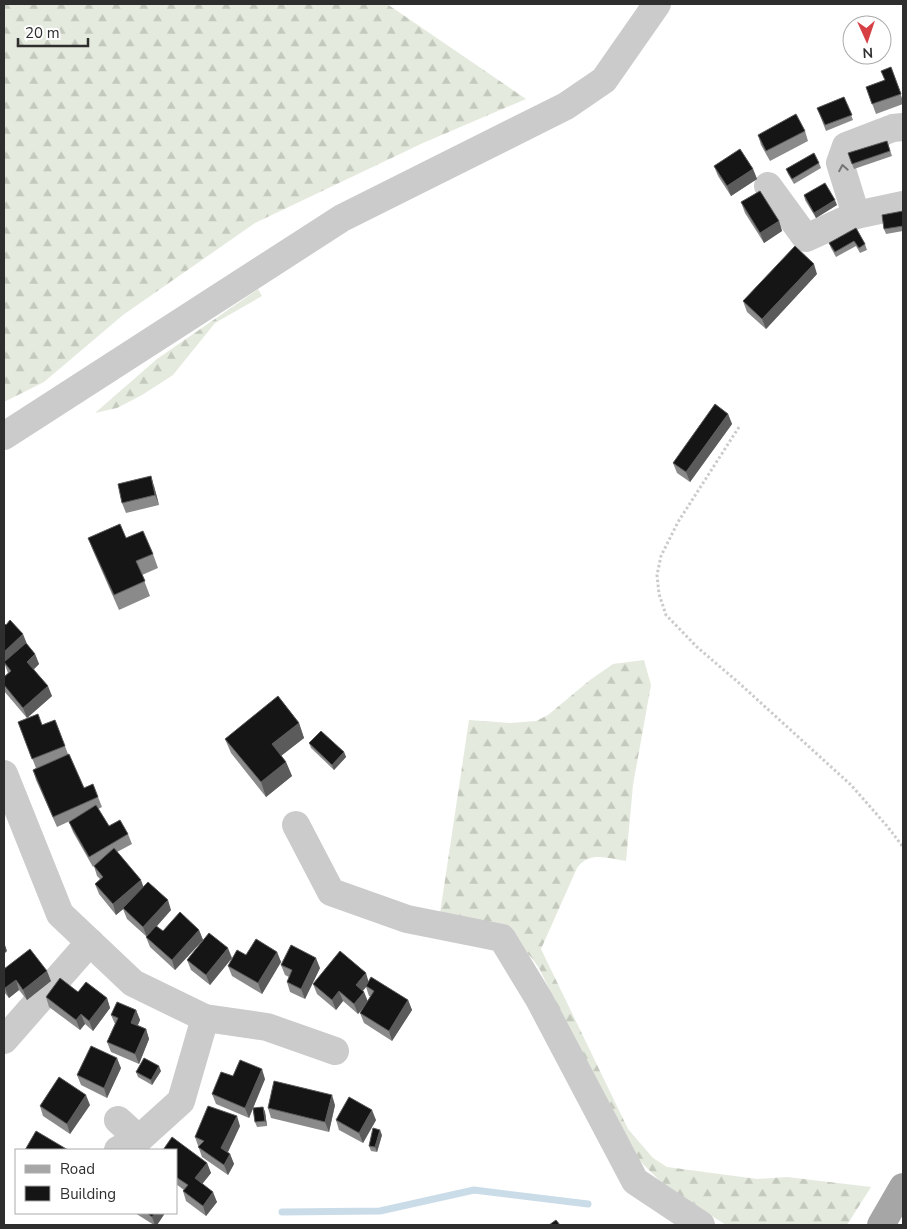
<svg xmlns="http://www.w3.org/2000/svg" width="907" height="1229" viewBox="0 0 907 1229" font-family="'Nunito Sans',sans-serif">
<defs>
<pattern id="forest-firs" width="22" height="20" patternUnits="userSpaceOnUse" patternTransform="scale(1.25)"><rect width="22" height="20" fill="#e4eadd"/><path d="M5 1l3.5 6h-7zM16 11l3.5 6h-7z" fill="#c4c9be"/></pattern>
</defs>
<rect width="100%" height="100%" fill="#fff"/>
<g fill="url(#forest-firs)">
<path d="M4,4H387L526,99L423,143L255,223L123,315L44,382L4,402Z"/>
<path d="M258,289L262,296L215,323L173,375L142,395L117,408L95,413L157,359Z"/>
<path d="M644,660L651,685L633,785L626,861C607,858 589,851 577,868L541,949L628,1129L653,1158L667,1167L757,1179L787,1177L871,1187L847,1225H726L665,1186L639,1160L563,1017L539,968L531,957L520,947L439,920L469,720L510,723L536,721L548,715L590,680L613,664Z"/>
</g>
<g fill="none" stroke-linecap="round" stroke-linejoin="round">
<path stroke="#cbdce9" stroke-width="7" d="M282,1212L380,1211L474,1190L588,1204"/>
<path stroke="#cbcbcb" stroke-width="3" stroke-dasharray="2.5 2.5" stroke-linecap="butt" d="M739,427L678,522L661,556L657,575L659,594L666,615L697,647L739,683L851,785L887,826L903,847"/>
<g stroke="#cbcbcb" stroke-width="28">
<path d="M768,186L806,238L856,215L903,205"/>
<path d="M856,215L840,163L846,146L893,128L903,127"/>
<path d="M4,436L342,218L566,106L604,80L657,4"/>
<path d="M4,774L60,914L133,983L205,1018L267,1027L335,1051"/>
<path d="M296,825L331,892L407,919L502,938L539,999L635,1181L701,1225"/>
<path d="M4,1040L90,942"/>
<path d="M118,1120L139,1139"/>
<path d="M118,1150L139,1139L181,1101L205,1018"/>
</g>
<path stroke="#a6a6a6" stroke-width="28" d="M881,1225L903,1187"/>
</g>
<g fill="#8a8a8a" fill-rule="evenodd">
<path d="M891,67L903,101V104L876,114L866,87L885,80Z"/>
<path d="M844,97L853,120L826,131L817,108Z"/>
<path d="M805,131L808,141L770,161L761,145L758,135Z"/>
<path d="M887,141L892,156L854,169L848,153Z"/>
<path d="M819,163L821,168L794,184L788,174L786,169Z"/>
<path d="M714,166L753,169L757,179L731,196L718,176Z"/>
<path d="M804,195L837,205L816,218L805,200Z"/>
<path d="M741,202L779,221L782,231L764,243L745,213Z"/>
<path d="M903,211V231L886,234L884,229Z"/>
<path d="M856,228L865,244L867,250L860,253L856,246L836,257L831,248L829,243Z"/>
<path d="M817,274L766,329L747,312L743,301Z"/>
<path d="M728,414L732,424L690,482L677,473L673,463Z"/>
<path d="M154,486L159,505L126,513L122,503Z"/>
<path d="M88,538H126L153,554L158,568L142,575L150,596L119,610L94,553Z"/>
<path d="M4,623L27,644L35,654L39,664L34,669L52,696L27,718L4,691V677L8,673L5,665L4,666Z"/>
<path d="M55,720L68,754L84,788L98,797L102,807L98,809L109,826L128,834L132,844L117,852L143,887L171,910L157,926L163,931L199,930L203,940L175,970L150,947L146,937H147L127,919L123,909L116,915L99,894L95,884L100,879L97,876L94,866L93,867L73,832L69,822L70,821L57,827L36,780L33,770L36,768L18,722L42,725Z"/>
<path d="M299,723L304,738L281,756L286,762L292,776L266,797L231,753L225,739Z"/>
<path d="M309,743L344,752L346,757L334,770L311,748Z"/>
<path d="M277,952L281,962L262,994L232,976L228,966L246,955Z"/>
<path d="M232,958L210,985L191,970L187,960Z"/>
<path d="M281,965L320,968L305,999L290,992L287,982L289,977L285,975Z"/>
<path d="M4,969L51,981L27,1000L19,990L9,998L4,992Z"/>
<path d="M369,981L408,1000L412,1010L392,1041L364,1023L360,1013L367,1003L358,1014L343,1001L336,1010L317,994L313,984ZM366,987L369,996L371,997L368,1002L364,992L363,991Z"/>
<path d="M78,992L107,998L110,1008L93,1031L85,1024L80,1030L49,1007L46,997Z"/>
<path d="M136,1010L140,1020L138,1025L146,1029L149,1039L139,1064L111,1052L107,1042L115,1024L111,1015Z"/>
<path d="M121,1068L107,1098L81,1085L77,1075Z"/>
<path d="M161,1071L152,1085L138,1077L136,1072Z"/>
<path d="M233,1076L265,1079L253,1108L263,1107L265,1112L267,1126L257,1127L255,1122L253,1108L249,1118L216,1104L212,1094Z"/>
<path d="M90,1105L70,1134L43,1116L40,1106Z"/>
<path d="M335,1105L329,1132L271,1118L268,1108Z"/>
<path d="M336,1120H376L363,1143L339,1130Z"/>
<path d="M240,1126L228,1152L230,1154L234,1164L228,1175L202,1157L195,1137Z"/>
<path d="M382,1135L377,1152L371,1151L369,1146Z"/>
<path d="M176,1150L207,1163L211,1173L202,1184L217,1202L206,1216L186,1201L183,1191L184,1190L176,1184Z"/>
<path d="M135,1213H165L157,1225H154Z"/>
</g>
<g fill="#5b5b5b">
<path d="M753,169L757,179L731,196L727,186Z"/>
<path d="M835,200L837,205L816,218L814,213Z"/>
<path d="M779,221L782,231L764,243L760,233Z"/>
<path d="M814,264L817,274L766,329L762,319Z"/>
<path d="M728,414L732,424L690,482L686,472Z"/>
<path d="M151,476L154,486L159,505L155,495Z"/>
<path d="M23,634L27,644L4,662L5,665L4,666V652Z"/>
<path d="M35,654L39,664L31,672L27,662Z"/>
<path d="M48,686L52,696L27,718L23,708Z"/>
<path d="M299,723L304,738L277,759L272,744Z"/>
<path d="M344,752L346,757L334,770L332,765Z"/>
<path d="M286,762L292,776L266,797L261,782Z"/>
<path d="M141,880L145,891L116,915L113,904Z"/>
<path d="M168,900L171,910L147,937L143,927Z"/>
<path d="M199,930L203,940L175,970L172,960Z"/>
<path d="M4,942L7,951L4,954Z"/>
<path d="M228,948L232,958L210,985L206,975Z"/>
<path d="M277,952L281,962L262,994L258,983Z"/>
<path d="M316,958L320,968L305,999L301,989Z"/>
<path d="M47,971L51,981L27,1000L23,990Z"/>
<path d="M366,973L369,983L366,986V987L359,995L356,985Z"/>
<path d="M16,980L19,990L9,998L5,988Z"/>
<path d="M339,991L343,1001L336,1010L332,1000Z"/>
<path d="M364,992L368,1002L358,1014L354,1004Z"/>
<path d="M107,998L110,1008L93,1031L89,1021Z"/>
<path d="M408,1000L412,1010L392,1041L389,1031Z"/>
<path d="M136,1010L140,1020L134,1033L131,1023Z"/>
<path d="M81,1014L85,1024L80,1030L76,1020Z"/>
<path d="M146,1029L149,1039L139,1064L135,1054Z"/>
<path d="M117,1058L121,1068L107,1098L104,1088Z"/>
<path d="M159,1066L161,1071L152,1085L151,1080Z"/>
<path d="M262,1069L265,1079L249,1118L245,1108Z"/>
<path d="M86,1095L90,1105L70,1134L67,1124Z"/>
<path d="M332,1095L335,1105L329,1132L325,1122Z"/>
<path d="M263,1107L265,1112L267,1126L265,1121Z"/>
<path d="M372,1110L376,1120L363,1143L359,1133Z"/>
<path d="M237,1116L240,1126L225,1158L221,1148Z"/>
<path d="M380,1130L382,1135L377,1152L375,1147Z"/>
<path d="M230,1154L234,1164L228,1175L224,1165Z"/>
<path d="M207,1163L211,1173L199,1188L195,1178Z"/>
<path d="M213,1192L217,1202L206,1216L203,1206Z"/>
<path d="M155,1213H165L157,1225H155L152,1217Z"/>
</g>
<g fill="#151515" stroke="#5b5b5b">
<path d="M891,67L901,94L872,104L866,87L885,80L881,71Z"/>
<path d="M844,97L852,115L825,125L817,108Z"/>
<path d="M796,114L805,131L766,151L758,135Z"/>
<path d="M887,141L890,151L852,164L848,153Z"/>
<path d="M740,149L753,169L727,186L714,166Z"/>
<path d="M814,153L819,163L792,179L786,169Z"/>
<path d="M825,183L835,200L814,213L804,195Z"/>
<path d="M760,191L779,221L760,233L741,202Z"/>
<path d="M903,211V226L884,229L882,215Z"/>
<path d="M856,228L865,244L859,248L854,241L835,252L829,243Z"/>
<path d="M795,246L814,264L762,319L743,301Z"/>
<path d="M715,404L728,414L686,472L673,463Z"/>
<path d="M151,476L155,495L122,503L118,484Z"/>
<path d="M120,524L126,538L143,531L153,554L136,561L145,581L114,595L88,538Z"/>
<path d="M10,620L23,634L4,652V623L6,625Z"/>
<path d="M26,643L35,654L27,662L48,686L23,708L4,685V677L11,671L4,662Z"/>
<path d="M278,696L299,723L272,744L286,762L261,782L225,739Z"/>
<path d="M38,714L42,725L55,720L65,746L32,759L18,722Z"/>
<path d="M321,731L344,752L332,765L309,743Z"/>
<path d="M69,754L84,788L93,784L98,797L53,817L33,770Z"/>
<path d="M96,805L109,826L120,820L128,834L89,857L69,822Z"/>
<path d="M114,848L141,880L113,904L95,884L103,877L94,866Z"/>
<path d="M148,882L168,900L143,927L123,908Z"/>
<path d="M180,912L199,930L172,960L146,937L156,926L163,931Z"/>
<path d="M209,933L228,948L206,975L187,960Z"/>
<path d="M256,939L277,952L258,983L228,966L237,950L246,955Z"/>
<path d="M291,945L316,958L301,989L287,982L292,970L281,965Z"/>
<path d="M30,949L47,971L23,990L16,980L5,988L4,987V969Z"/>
<path d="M340,951L366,973L356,985L364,992L354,1004L339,991L332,1000L313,984Z"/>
<path d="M371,977L408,1000L389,1031L360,1013L374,991L366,986Z"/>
<path d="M60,978L78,992L86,982L107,998L89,1021L81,1014L76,1020L46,997Z"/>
<path d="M117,1002L136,1010L131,1023L146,1029L135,1054L107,1042L118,1018L111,1015Z"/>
<path d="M91,1046L117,1058L104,1088L77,1075Z"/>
<path d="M144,1058L159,1066L151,1080L136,1072Z"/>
<path d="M240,1060L262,1069L245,1108L212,1094L221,1072L233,1076Z"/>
<path d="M59,1077L86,1095L67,1124L40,1106Z"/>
<path d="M274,1081L332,1095L325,1122L268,1108Z"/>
<path d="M349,1097L372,1110L359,1133L336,1120Z"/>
<path d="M208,1106L237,1116L221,1148L230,1154L224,1165L198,1147L204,1141L195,1137Z"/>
<path d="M263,1107L265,1121L255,1122L253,1108Z"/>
<path d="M373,1128L380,1130L375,1147L369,1146Z"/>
<path d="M36,1131L68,1150H25Z"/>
<path d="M172,1137L207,1163L195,1178L213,1192L203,1206L183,1191L188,1185L176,1177V1150H163Z"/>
<path d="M147,1213H155L152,1217Z"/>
<path d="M556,1220L560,1225H549Z"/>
</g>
<defs><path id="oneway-chevron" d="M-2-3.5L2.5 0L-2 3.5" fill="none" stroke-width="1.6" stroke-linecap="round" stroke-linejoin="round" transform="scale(1.25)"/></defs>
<use stroke="#757575" href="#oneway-chevron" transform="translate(843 168) rotate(-100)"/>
<rect width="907" height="1229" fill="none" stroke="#2e2e2e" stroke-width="10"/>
<rect x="15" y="1149" width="162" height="65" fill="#ffffff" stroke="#ababab"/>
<rect x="25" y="1165" width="25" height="8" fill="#a6a6a6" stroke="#ababab"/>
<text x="60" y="1174" font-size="15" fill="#2e2e2e">Road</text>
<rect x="25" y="1186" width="25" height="15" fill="#151515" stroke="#ababab"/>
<text x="60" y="1199" font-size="15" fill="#2e2e2e">Building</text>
<g transform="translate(867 40) rotate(177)"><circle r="24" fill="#ffffff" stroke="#ababab"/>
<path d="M0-4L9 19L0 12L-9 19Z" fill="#d63f44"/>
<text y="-8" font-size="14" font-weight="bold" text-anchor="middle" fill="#2e2e2e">N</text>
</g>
<path d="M18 38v8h70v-8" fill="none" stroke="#2e2e2e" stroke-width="2.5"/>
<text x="25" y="38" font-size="15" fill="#2e2e2e" stroke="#ffffff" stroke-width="4" paint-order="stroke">20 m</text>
</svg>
